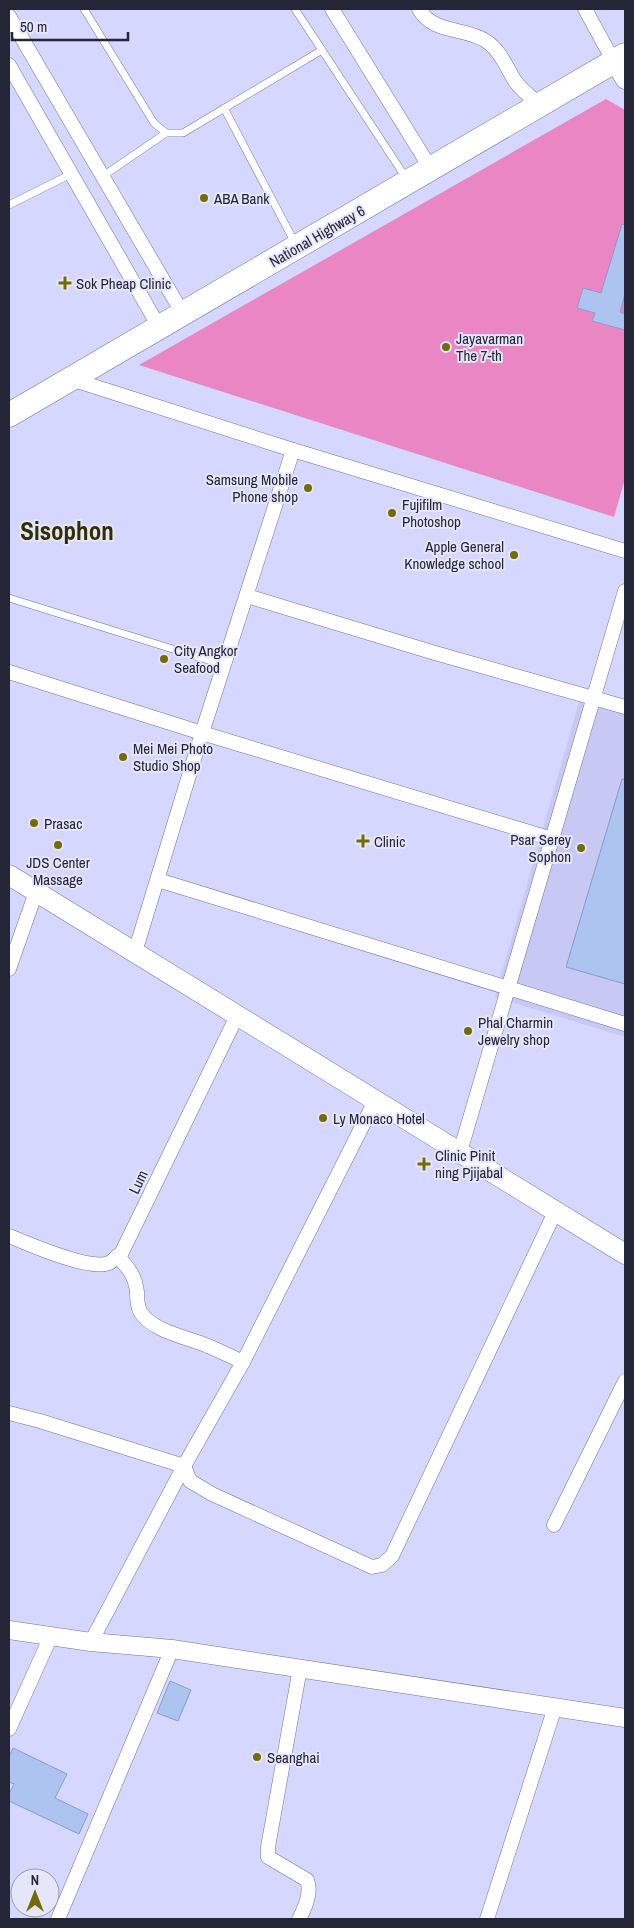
<svg xmlns="http://www.w3.org/2000/svg" width="634" height="1928" viewBox="0 0 634 1928" font-family="'Archivo Narrow',sans-serif">
<rect width="100%" height="100%" fill="#d5d7fe"/>
<path fill="#c7c9f4" d="M583,688L625,700V1037L495,997Z"/>
<path fill="#eb86c4" d="M606,99L625,110V479L614,517L139,365Z"/>
<g fill="#adc4f0" stroke="#879cc6">
<path d="M622,224L625,225V294L620,312L625,314V330L592,321L595,313L577,308L583,288L601,293Z"/>
<path d="M622,779H625V984L566,967Z"/>
<path d="M170,1681L191,1690L178,1721L157,1713Z"/>
<path d="M13,1748L67,1774L55,1798L88,1814L79,1834L9,1801V1794L14,1784L9,1782V1757Z"/>
</g>
<g fill="none" stroke-linecap="round" stroke-linejoin="round">
<defs>
<g id="service">
<path d="M84,9L154,123L166,133H183L322,50"/>
<path d="M295,9L406,178"/>
<path d="M224,108L295,243"/>
<path d="M103,176L166,133"/>
<path d="M9,205L71,174"/>
<path d="M9,598L224,665"/>
</g>
<g id="minor">
<path d="M332,9L431,169"/>
<path d="M419,9C433,34 465,27 486,41C500,50 507,68 515,81C521,90 532,98 540,105"/>
<path d="M585,9L614,62"/>
<path d="M9,16L183,314"/>
<path d="M9,65L159,327"/>
<path d="M71,379L293,450L625,551"/>
<path d="M247,596L435,653L625,707"/>
<path d="M9,672L202,733L552,839"/>
<path d="M158,880L625,1024"/>
<path d="M135,952L202,733L293,450"/>
<path d="M9,969L36,892"/>
<path d="M460,1152L625,591"/>
<path d="M9,1236C29,1244 89,1271 109,1263C113,1261 117,1256 121,1254L237,1016"/>
<path d="M117,1256C129,1268 135,1276 137,1292C137,1299 137,1305 140,1311C150,1331 190,1338 208,1346C220,1351 232,1357 243,1362"/>
<path d="M9,1413L40,1421L184,1466L190,1481L212,1494L372,1567L382,1565L392,1556L555,1212"/>
<path d="M554,1525L625,1381"/>
<path d="M91,1642L184,1466L243,1362L375,1101"/>
<path d="M9,1729L51,1636"/>
<path d="M58,1919L172,1649"/>
<path d="M299,1919C305,1908 312,1893 307,1880L268,1857V1847L300,1668"/>
<path d="M487,1919L555,1707"/>
</g>
<g id="tertiary">
<path d="M614,62L625,80"/>
<path d="M9,1630L91,1642L172,1649L625,1718"/>
</g>
<path id="secondary" d="M9,875L625,1254"/>
<path id="trunk" d="M9,415L625,55"/>
</defs>
<use href="#service" stroke="#72729e" stroke-width="8"/>
<use href="#minor" stroke="#72729e" stroke-width="15"/>
<use href="#tertiary" stroke="#72729e" stroke-width="19"/>
<use href="#secondary" stroke="#72729e" stroke-width="21"/>
<use href="#trunk" stroke="#72729e" stroke-width="25"/>
<use href="#service" stroke="#fff" stroke-width="7"/>
<use href="#minor" stroke="#fff" stroke-width="14"/>
<use href="#tertiary" stroke="#fff" stroke-width="18"/>
<use href="#secondary" stroke="#fff" stroke-width="20"/>
<use href="#trunk" stroke="#fff" stroke-width="24"/>
</g>
<g fill="#746b05" stroke="#e5e6fa" stroke-width="2">
<circle cx="204" cy="198" r="5"/>
<path d="M62.5 275.5h5v5h5v5h-5v5h-5v-5h-5v-5h5z"/>
<circle cx="446" cy="347" r="5"/>
<circle cx="308" cy="488" r="5"/>
<circle cx="392" cy="513" r="5"/>
<circle cx="514" cy="555" r="5"/>
<circle cx="164" cy="659" r="5"/>
<circle cx="123" cy="757" r="5"/>
<circle cx="34" cy="823" r="5"/>
<path d="M360.5 833.5h5v5h5v5h-5v5h-5v-5h-5v-5h5z"/>
<circle cx="58" cy="845" r="5"/>
<circle cx="581" cy="848" r="5"/>
<circle cx="468" cy="1031" r="5"/>
<circle cx="323" cy="1118" r="5"/>
<path d="M421.5 1156.5h5v5h5v5h-5v5h-5v-5h-5v-5h5z"/>
<circle cx="257" cy="1757" r="5"/>
</g>
<g text-anchor="middle" dominant-baseline="central" stroke-width="4" stroke-linejoin="round" paint-order="stroke">
<g font-size="15" fill="#252538" stroke="#e5e6fa" text-anchor="start">
<text x="214" y="198">ABA Bank</text>
<text x="76" y="283">Sok Pheap Clinic</text>
<text x="456" y="338">Jayavarman<tspan x="456" dy="17">The 7-th</tspan></text>
<text x="298" y="479" text-anchor="end">Samsung Mobile<tspan x="298" dy="17">Phone shop</tspan></text>
<text x="402" y="504">Fujifilm<tspan x="402" dy="17">Photoshop</tspan></text>
<text x="504" y="546" text-anchor="end">Apple General<tspan x="504" dy="17">Knowledge school</tspan></text>
<text x="174" y="650">City Angkor<tspan x="174" dy="17">Seafood</tspan></text>
<text x="133" y="748">Mei Mei Photo<tspan x="133" dy="17">Studio Shop</tspan></text>
<text x="44" y="823">Prasac</text>
<text x="571" y="839" text-anchor="end">Psar Serey<tspan x="571" dy="17">Sophon</tspan></text>
<text x="374" y="841">Clinic</text>
<text x="58" y="862" text-anchor="middle">JDS Center<tspan x="58" dy="17">Massage</tspan></text>
<text x="478" y="1022">Phal Charmin<tspan x="478" dy="17">Jewelry shop</tspan></text>
<text x="333" y="1118">Ly Monaco Hotel</text>
<text x="435" y="1155">Clinic Pinit<tspan x="435" dy="17">ning Pjijabal</tspan></text>
<text x="267" y="1757">Seanghai</text>
</g>
<g font-size="15" fill="#252538" stroke="#e5e6fa">
<text transform="translate(317 236) rotate(-30)">National Highway 6</text>
<text transform="translate(138 1182) rotate(-64)">Lum</text>
</g>
<g font-size="25" font-weight="bold" fill="#322e02" stroke="#e5e6fa">
<text x="67" y="531">Sisophon</text>
</g>
</g>
<rect width="634" height="1928" fill="none" stroke="#252538" stroke-width="20"/>
<g transform="translate(35 1893)"><circle r="24" fill="#e5e6fa" stroke="#9899ac"/>
<path d="M0-4L9 19L0 12L-9 19Z" fill="#746b05"/>
<text y="-8" font-size="14" font-weight="bold" text-anchor="middle" fill="#252538">N</text>
</g>
<path d="M12 32v8h116v-8" fill="none" stroke="#252538" stroke-width="2.5"/>
<text x="20" y="32" font-size="15" fill="#252538" stroke="#e5e6fa" stroke-width="4" paint-order="stroke">50 m</text>
</svg>
